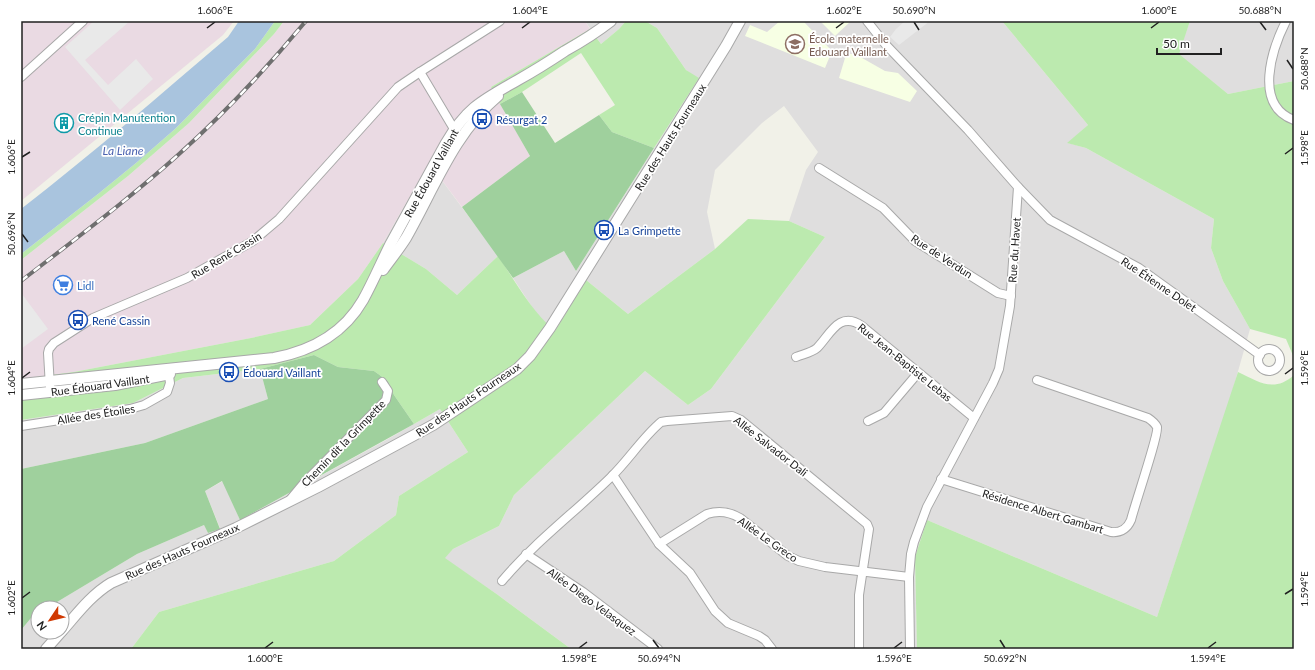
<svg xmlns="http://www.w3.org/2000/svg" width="1315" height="670" viewBox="0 0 1315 670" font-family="Lato,sans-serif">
<rect width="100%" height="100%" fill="#f1f1e8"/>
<g fill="#dfdede">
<path d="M585,21H626L619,29L601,44Z"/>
<path d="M645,21H1002L1088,125L1068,143L1086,148L1214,219L1211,248L1223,281L1250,329L1231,396L1157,617L927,520L915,557L917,649H571L498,595L444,558L453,549L499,526L514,495L645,371L688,405L711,389L825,237L789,221L806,170L818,152L784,106L762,123L715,170L707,212L715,249L628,314L586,280L555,331L545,323L534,310L513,278L564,251L576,271L698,79L686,70L657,28Z"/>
<path d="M1190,21H1294V81L1228,94L1178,54Z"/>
<path d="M429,163L498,256L457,295L426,269L383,243Z"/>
<path d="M260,369L268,399L145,443L21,469V420L133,403L183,378Z"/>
<path d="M440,409L468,452L399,496L396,515L334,561L159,612L131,649H21V630L31,618L38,614V632H62V608H47L137,554L204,525L208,533L220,528L205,491L223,481L240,520L388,439Z"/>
</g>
<g fill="#eadae3">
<path d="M21,21H234L223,35L21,201Z"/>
<path d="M284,21H585L590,29L491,87L530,156L462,207L429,163L383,243L358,279L310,325L251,338L74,372L21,379V260L128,176L189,123L274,34Z"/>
</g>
<g fill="#f7ffe4">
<path d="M780,21H803L832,51L825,68L745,36L750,25L767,32Z"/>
<path d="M820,21H851L835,36Z"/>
<path d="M849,54H855L885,71L898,73L917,91L910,102L839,78L845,58Z"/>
</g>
<g fill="#bceaaf">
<path d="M275,21H284L274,34L189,123L128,176L21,260V254L98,194L136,163L175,129L255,49Z"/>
<path d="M626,21H645L657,28L686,70L699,78L654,148L612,132L599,115L615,105L581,53L522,92L500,104L491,87L590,29L601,44L619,29Z"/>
<path d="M1002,21H1190L1179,54L1228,94L1294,81V358L1286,339L1250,329L1223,281L1211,248L1214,219L1086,148L1067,143L1088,125Z"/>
<path d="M748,219L789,221L825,237L711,389L688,405L645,371L514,495L499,526L453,549L445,558L498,595L571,649H131L159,612L334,561L396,515L399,496L468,452L440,409L414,424L394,395L388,381L374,371L338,367L314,355L260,369L183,378L133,403L21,420V379L74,372L251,338L310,325L358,279L383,243L426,269L457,295L498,256C516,282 531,311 555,331L586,280L628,314L715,249Z"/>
<path d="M1238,372C1259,382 1274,393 1294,375V649H917L915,557L927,520L1157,617Z"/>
</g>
<g fill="#9fd09d">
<path d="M522,92L555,143L599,115L612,132L654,148L576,271L564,251L513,278L462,207L530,156L500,104Z"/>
<path d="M314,355L338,367L374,371L388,381L394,395L414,424L240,520L222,481L205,491L220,529L208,533L204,525L137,554L47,608H38V614L31,618L21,630V469L145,443L268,399L260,369Z"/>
</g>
<g fill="#e9e9e9">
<path d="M94,21H130L85,60L108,85L136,59L153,79L120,110L65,47Z"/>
<path d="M905,21H930L899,45L890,37L896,29Z"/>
<path d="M22,294L48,329L21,349V295Z"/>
</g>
<path fill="#a9c4de" d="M239,21H275L255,49L175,129L136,163L98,194L21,254V209C92,154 160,95 228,37Z"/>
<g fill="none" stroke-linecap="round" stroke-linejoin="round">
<defs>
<g id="minor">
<path d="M867,21L886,45L968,130L1018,187L1010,306L999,369L993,383L927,507L914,542L911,554L909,577L910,649"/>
<path d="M1286,21C1272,49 1253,105 1294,120"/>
<path d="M420,72L457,134"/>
<path d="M21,77L83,21"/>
<path d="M819,168L883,208L915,241L998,293L1011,296"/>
<path d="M1018,187L1050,220L1139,268L1260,355"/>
<circle cx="1269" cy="360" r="11"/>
<path d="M796,357C803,354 811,353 817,348C830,335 839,310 862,326L974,418"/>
<path d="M50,387L48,353L49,349L54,343L93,318L187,278L253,241L279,219L398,87L420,72L500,21"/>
<path d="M868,421L884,413L918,373"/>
<path d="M21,426L130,409L144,405L167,392L170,383L168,369"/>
<path d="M613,475L659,544L690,573L715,611L728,623L759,636L765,640L772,649"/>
<path d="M941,479L1111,532C1121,533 1127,529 1131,520C1134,507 1159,434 1157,427C1155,423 1151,420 1148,418L1037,380"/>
<path d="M289,501L304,483L386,400L388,391L382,382"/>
<path d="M659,544L707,514C719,510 730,512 740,518L788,556L799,561L825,567L909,577"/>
<path d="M526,554L583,592L658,649"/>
<path d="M502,581C534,543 574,513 610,478C628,461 642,438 661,422L667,421L732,416L741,420L867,524L869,529L859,595V649"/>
</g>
<g id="tertiary">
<path d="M383,270C391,259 399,249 406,238C434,189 454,133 498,96"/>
<path d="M21,384L274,358C311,351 344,333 363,300C373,282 381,263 390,245C409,211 427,177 446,143C467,107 483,100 518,80C534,71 550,61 565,51C581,42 597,32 611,21"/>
<path d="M21,395L115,385L170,374"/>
<path d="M62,631C77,614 91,595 111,583L236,528L318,487L433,425L517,369L530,356L550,328L726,46L740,21"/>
<path d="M46,649L61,632"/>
</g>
</defs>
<use href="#minor" stroke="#a8a8a8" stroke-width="10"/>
<use href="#tertiary" stroke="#a8a8a8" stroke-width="12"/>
<use href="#minor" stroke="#fff" stroke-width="8"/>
<use href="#tertiary" stroke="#fff" stroke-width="10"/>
<defs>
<path id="rail" d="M21,281C74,240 128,200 178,155C224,114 266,69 306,21"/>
</defs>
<use href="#rail" stroke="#6f6f6f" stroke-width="4"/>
<use href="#rail" stroke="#fff" stroke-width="2.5" stroke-dasharray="8" stroke-linecap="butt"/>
</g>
<path fill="none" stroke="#212121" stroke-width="1.5" d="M914,22L919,30M1260,22L1266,30M207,28L215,22M522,28L530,22M836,28L844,22M1151,28L1159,22M1287,60L1293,69M1285,154L1293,148M22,157L30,152M22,234L28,242M1285,374L1293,368M22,378L30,372M1285,594L1293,589M22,598L30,592M653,640L659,648M1000,640L1005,648M265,648L273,642M579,648L587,642M894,648L902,642M1208,648L1216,642"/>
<defs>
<symbol id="school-ring" viewBox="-11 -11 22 22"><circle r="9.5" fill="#fff" stroke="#8d6e63" stroke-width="1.5"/><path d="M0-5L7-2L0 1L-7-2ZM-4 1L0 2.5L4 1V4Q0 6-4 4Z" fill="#8d6e63"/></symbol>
<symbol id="bus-ring" viewBox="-11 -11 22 22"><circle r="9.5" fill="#fff" stroke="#1a4fb4" stroke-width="1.5"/><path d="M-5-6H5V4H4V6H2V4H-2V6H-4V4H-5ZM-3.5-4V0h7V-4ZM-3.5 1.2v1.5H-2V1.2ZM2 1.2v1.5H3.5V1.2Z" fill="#1a4fb4"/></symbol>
<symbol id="building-ring" viewBox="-11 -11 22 22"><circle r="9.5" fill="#fff" stroke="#0f9aa8" stroke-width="1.5"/><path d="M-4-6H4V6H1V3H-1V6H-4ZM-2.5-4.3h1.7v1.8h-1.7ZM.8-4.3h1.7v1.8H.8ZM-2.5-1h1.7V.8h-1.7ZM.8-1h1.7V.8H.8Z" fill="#0f9aa8"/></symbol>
<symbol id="supermarket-ring" viewBox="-11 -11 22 22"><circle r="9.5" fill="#fff" stroke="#3f7fe0" stroke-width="1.5"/><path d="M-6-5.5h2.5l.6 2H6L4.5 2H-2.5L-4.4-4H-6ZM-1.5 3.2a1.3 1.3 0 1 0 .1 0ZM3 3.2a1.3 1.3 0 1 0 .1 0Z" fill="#3f7fe0"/></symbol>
</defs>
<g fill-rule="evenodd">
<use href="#school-ring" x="784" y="33" width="22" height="22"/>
<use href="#bus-ring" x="471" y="108" width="22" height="22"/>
<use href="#building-ring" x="53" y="112" width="22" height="22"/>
<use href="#bus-ring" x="593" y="219" width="22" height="22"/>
<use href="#supermarket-ring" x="52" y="274" width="22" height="22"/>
<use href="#bus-ring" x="67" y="309" width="22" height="22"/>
<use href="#bus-ring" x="218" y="361" width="22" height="22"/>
</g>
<g text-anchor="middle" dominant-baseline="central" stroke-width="3.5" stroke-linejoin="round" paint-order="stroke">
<g font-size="11" fill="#785e54" stroke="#fff" text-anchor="start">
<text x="809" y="38">École maternelle<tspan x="809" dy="13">Edouard Vaillant</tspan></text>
</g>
<g font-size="11" fill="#0d838f" stroke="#fff" text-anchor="start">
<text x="78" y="117">Crépin Manutention<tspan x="78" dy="13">Continue</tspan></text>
</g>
<g font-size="11" fill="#164399" stroke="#fff" text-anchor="start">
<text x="496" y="119">Résurgat 2</text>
<text x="618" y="230">La Grimpette</text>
<text x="92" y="320">René Cassin</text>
<text x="243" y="372">Édouard Vaillant</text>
</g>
<g font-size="11" fill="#212121" stroke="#fff">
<text transform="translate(670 137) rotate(-58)">Rue des Hauts Fourneaux</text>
<text transform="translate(431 173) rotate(-61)">Rue Édouard Vaillant</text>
<text transform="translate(1014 250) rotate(-86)">Rue du Havet</text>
<text transform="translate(226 255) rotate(-31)">Rue René Cassin</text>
<text transform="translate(942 256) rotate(33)">Rue de Verdun</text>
<text transform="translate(1159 284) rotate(34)">Rue Étienne Dolet</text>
<text transform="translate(905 362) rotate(39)">Rue Jean-Baptiste Lebas</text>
<text transform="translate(100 385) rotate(-8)">Rue Édouard Vaillant</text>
<text transform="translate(468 399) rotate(-34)">Rue des Hauts Fourneaux</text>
<text transform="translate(96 414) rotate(-9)">Allée des Étoiles</text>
<text transform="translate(343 443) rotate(-46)">Chemin dit la Grimpette</text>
<text transform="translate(771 446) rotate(38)">Allée Salvador Dali</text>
<text transform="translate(1043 511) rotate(17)">Résidence Albert Gambart</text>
<text transform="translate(768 539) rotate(35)">Allée Le Greco</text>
<text transform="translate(182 551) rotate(-24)">Rue des Hauts Fourneaux</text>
<text transform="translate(592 601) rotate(36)">Allée Diego Velasquez</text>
</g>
<g font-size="11" fill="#366cbe" stroke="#fff" text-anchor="start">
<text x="77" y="285">Lidl</text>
</g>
<g font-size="12" font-style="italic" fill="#4d64b1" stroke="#fff">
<text x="123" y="150">La Liane</text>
</g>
</g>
<rect width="1315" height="670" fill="none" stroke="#ffffff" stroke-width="44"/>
<g transform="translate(50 620) rotate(235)"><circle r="19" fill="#ffffff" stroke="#a6a6a6"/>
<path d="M0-3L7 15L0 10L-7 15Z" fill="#d03902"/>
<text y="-6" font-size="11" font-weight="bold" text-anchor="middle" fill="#212121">N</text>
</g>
<path d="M1157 48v6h64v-6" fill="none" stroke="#212121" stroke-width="2"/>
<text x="1163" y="48" font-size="12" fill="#212121" stroke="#ffffff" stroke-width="3" paint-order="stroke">50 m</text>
<rect x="22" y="22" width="1271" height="626" fill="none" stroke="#212121" stroke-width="1.5"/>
<g font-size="10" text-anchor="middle" fill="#212121">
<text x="215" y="14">1.606°E</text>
<text x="530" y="14">1.604°E</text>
<text x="844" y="14">1.602°E</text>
<text x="914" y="14">50.690°N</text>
<text x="1159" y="14">1.600°E</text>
<text x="1260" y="14">50.688°N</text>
<text transform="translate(1304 69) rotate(-90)" y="4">50.688°N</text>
<text transform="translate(1304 148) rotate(-90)" y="4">1.598°E</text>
<text transform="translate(11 157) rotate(-90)" y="4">1.606°E</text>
<text transform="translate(11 234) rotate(-90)" y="4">50.696°N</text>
<text transform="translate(1304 368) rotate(-90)" y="4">1.596°E</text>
<text transform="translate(11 378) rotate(-90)" y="4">1.604°E</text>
<text transform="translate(1304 589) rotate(-90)" y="4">1.594°E</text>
<text transform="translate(11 598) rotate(-90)" y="4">1.602°E</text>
<text x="265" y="662">1.600°E</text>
<text x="579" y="662">1.598°E</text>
<text x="659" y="662">50.694°N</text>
<text x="894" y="662">1.596°E</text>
<text x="1005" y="662">50.692°N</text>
<text x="1208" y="662">1.594°E</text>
</g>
</svg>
